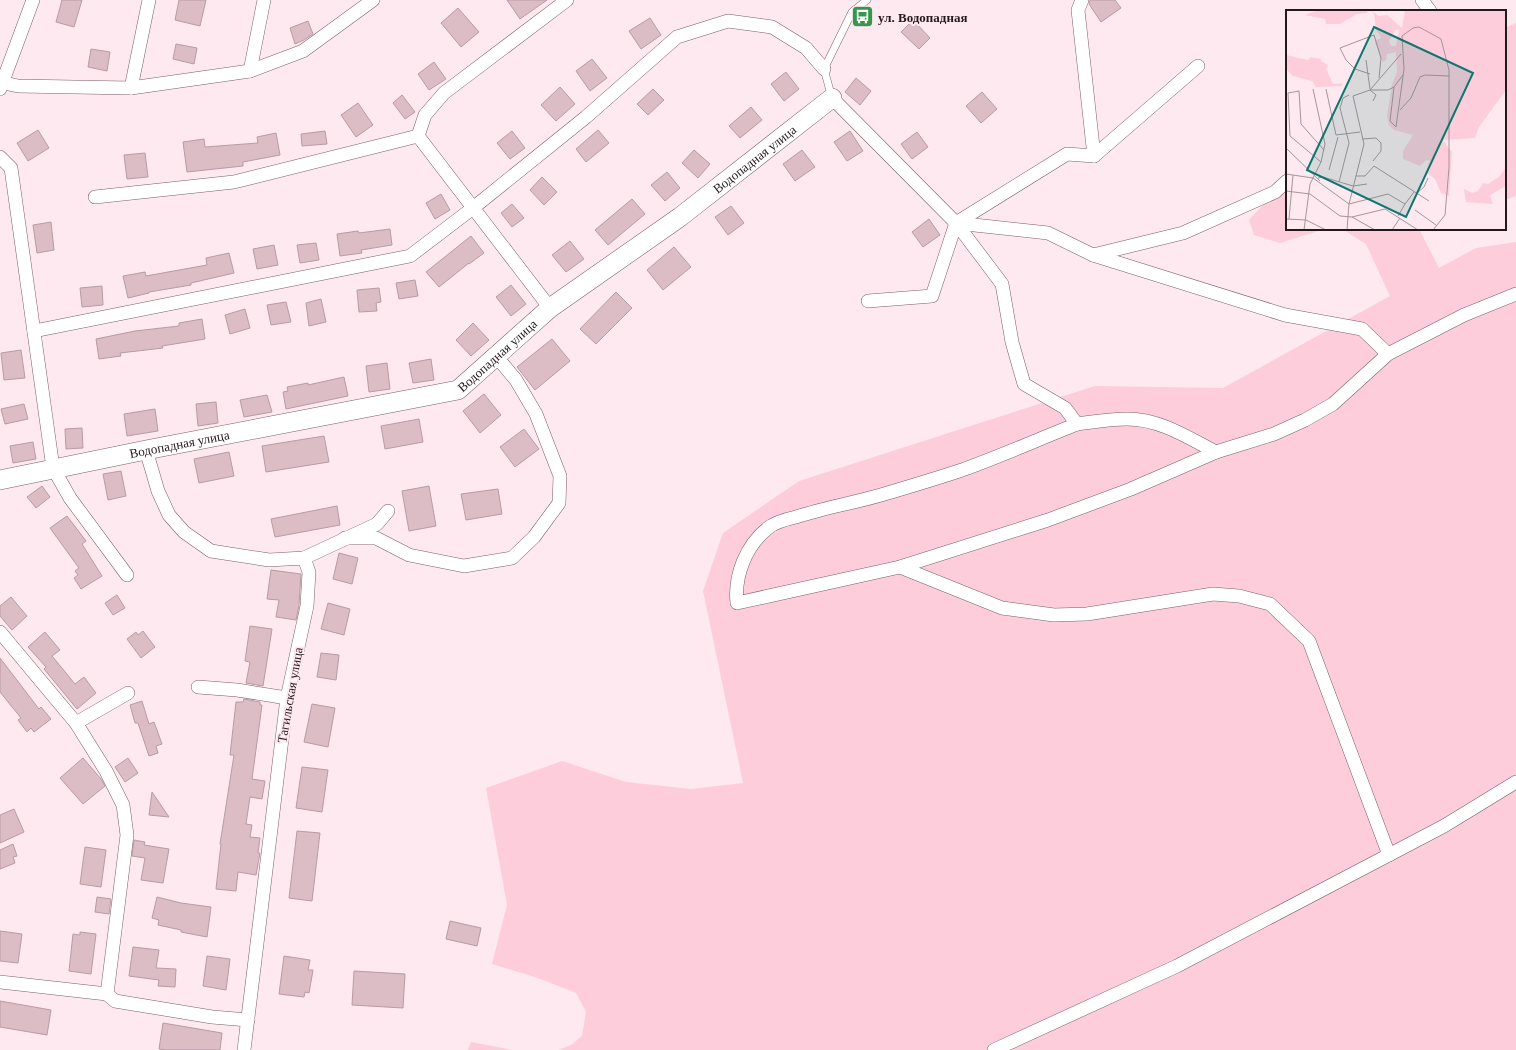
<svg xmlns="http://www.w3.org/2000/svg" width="1516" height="1050" viewBox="0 0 1516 1050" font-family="Georgia,serif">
<rect width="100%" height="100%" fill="#fde9ef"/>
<g fill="#fecddc">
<path d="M1516,23V196L1505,200V28Z"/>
<path d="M1287,179V229H1325L1280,243L1254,235L1249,220Z"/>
<path d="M1342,229H1419L1439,268L1476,248L1516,242V1050H558L571,1045L582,1036L586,1012L576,993L538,978L492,964L507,905L486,788L562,761L626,782L691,789L743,783L703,591L723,533L799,481L1095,386L1223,388L1390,296L1366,244Z"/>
<path d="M471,1042L512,1050H468Z"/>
</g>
<g fill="#dcbcc5" stroke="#b99ba4">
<path d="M62,0H82L74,27L56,22Z"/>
<path d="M179,0H206L200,26L175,20Z"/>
<path d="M507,0H547L520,19Z"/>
<path d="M1090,0H1115L1121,8L1101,22L1089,4Z"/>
<path d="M458,8L479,32L461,47L441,23Z"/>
<path d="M650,18L661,35L641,49L629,31Z"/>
<path d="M913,20L930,38L919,49L901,32Z"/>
<path d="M308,21L313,34L304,40L295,44L290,28Z"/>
<path d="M176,44L197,48L194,64L173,59Z"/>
<path d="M91,49L110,52L107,71L88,67Z"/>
<path d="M592,59L607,78L590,91L576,71Z"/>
<path d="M434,62L446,79L429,90L418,74Z"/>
<path d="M786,72L799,89L784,101L771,84Z"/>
<path d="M856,78L871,91L860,105L845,92Z"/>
<path d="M560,87L575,104L556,121L541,105Z"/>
<path d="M653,89L664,100L648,115L637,104Z"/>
<path d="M982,92L997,109L981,123L966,106Z"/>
<path d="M402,95L415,112L405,119L393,103Z"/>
<path d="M358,103L373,125L356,137L341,115Z"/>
<path d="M751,107L762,120L740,138L729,126Z"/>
<path d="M38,130L49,148L28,161L17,143Z"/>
<path d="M598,130L609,143L586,162L576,149Z"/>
<path d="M325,131L327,144L302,146L301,134Z"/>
<path d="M512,131L525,148L510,159L497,143Z"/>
<path d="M850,131L863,151L847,161L834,142Z"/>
<path d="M917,132L928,147L912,159L901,144Z"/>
<path d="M276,133L280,155L243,162V166L187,172L183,142L204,139L205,147L258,143L257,137Z"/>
<path d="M694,150L710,164L698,178L682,163Z"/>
<path d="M802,150L815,167L795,181L783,164Z"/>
<path d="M145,153L148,177L127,179L124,155Z"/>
<path d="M667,172L680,188L665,201L651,185Z"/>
<path d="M542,177L557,192L544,205L530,190Z"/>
<path d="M441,194L450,210L435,219L426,203Z"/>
<path d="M632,199L645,214L608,245L595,230Z"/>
<path d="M512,204L524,218L512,227L501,213Z"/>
<path d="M731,206L744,223L728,235L715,217Z"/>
<path d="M929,219L940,235L923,247L912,232Z"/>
<path d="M51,222L54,250L37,253L33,225Z"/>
<path d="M390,229L392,245L361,250L362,253L340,256L337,234L358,231L359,233Z"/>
<path d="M471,236L484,253L469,264V263L439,287L426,272Z"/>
<path d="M570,241L584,259L566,272L552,255Z"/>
<path d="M316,243L319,260L300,263L297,245Z"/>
<path d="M274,245L278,265L257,269L253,249Z"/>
<path d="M674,247L691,267L663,290L647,270Z"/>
<path d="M229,253L234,273L191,283V285L149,292V293L128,298L123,276L145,272L146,276L207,265L206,258Z"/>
<path d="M415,280L418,296L399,299L396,283Z"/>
<path d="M511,285L526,304L511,316L496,297Z"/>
<path d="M102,286L103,305L82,307L80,288Z"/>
<path d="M379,288L381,302L376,303L377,311L359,312L357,290Z"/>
<path d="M616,292L632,308L596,344L580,329Z"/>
<path d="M321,299L326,322L309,326L306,303Z"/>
<path d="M286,302L291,322L271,325L267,305Z"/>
<path d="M245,309L250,328L230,334L225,315Z"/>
<path d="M202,319L205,339L162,346L163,348L120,353L121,356L99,359L96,339L135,331L179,326V323Z"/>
<path d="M473,323L489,340L471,356L456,340Z"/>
<path d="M552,339L570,361L535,390L517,367Z"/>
<path d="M21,350L25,378L4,380L1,353Z"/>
<path d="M431,359L434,380L413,383L409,363Z"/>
<path d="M387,363L390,389L369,392L366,366Z"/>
<path d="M344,377L348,396L286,409L283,392L288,391L287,387L308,383V385Z"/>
<path d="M484,394L501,415L480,433L463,411Z"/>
<path d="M267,395L272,412L244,417L240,400Z"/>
<path d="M216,402L218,423L198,426L196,404Z"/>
<path d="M24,404L28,419L5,424L1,409Z"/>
<path d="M155,409L158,431L127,436L124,414Z"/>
<path d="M419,419L423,442L385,449L381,426Z"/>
<path d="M82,428L83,448L66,449L65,429Z"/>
<path d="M524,429L539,449L515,467L500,447Z"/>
<path d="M324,436L329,462L266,472L262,446Z"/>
<path d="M33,442L36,459L13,463L10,446Z"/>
<path d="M229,452L234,476L199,483L194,459Z"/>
<path d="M121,471L126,496L108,500L103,474Z"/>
<path d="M42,486L50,497L36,508L27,497Z"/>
<path d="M429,486L436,526L409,531L402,491Z"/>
<path d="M498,489L502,514L466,520L461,494Z"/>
<path d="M337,506L340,525L275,537L271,519Z"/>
<path d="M67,516L86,541L82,544L102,576L81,589L74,578L78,575L75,571L79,568L50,528Z"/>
<path d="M339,553L358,558L352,584L333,579Z"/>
<path d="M271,570L301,574L299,605L296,620L276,617L279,600L267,599Z"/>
<path d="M117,595L125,608L113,615L105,603Z"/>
<path d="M11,597L27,616L12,630L0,616V606Z"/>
<path d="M328,603L350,609L344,635L321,629Z"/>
<path d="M250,626L272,629L263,686L246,683L250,662L245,661Z"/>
<path d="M143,631L155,647L141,658L127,639L136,632L138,635Z"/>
<path d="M45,632L60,650L52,656L75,684L84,677L96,693L77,709L44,669L46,667L28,647Z"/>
<path d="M321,653L339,655L336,680L317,677Z"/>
<path d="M0,658L39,709L41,707L51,719L34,732L31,728L27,732L18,720L21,718L0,692Z"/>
<path d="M244,699L260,702V705H262L252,779L265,781L262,799L250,797L246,824L252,825L250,837L260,838L258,853H260L256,875L238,872L236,891L216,889L221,844H220L234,755H230L236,702H243Z"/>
<path d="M142,701L149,724L154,722L162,744L156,746L158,753L149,756L138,723H135L130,705Z"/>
<path d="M312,704L335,708L328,747L304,742Z"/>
<path d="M83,758L101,779L105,786L83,804L60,778Z"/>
<path d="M128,758L138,773L125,782L115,767Z"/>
<path d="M302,767L328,770L322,812L296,808Z"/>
<path d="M152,792L169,817L149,815Z"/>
<path d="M14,809L24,832L0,843V815Z"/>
<path d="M297,831L320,833L312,901L289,898Z"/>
<path d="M134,840L145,842L144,845L169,849L163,883L141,880L145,858L132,856Z"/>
<path d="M13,844L17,856L13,857L15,863L0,869V850Z"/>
<path d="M85,847L106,850L101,887L80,884Z"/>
<path d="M97,897L111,899L109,914L95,912Z"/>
<path d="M157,897L181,903L211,907L207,937L181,932V930L158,925L159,920L152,918Z"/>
<path d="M450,921L481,928L477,946L446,939Z"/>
<path d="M0,931L22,934L18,963L0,961Z"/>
<path d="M80,932L96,934L91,974L69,971L73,934L80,935Z"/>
<path d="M133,947L159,950L156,968L176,969L175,987L158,986L159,980L129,976Z"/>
<path d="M207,956L230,959L226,990L203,986Z"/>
<path d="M284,956L310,960L308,970H313L309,993L305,992L304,997L279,994Z"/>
<path d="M354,971L405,974L403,1008L352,1005Z"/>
<path d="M0,1001L51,1010L47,1035L0,1027Z"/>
<path d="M163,1023L222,1033L220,1050H168L159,1049Z"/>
</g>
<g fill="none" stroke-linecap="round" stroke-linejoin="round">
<defs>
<path id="lane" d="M832,98L824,69L852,12L867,0"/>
<g id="street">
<path d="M1082,0L1078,10L1094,156"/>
<path d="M1422,0L1430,11"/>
<path d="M250,71L264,0"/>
<path d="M0,82L18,86L131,88L250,71L303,51L373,0"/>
<path d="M131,88L149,0"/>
<path d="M0,89L33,0"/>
<path d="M832,98L956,223L1048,233L1093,255L1285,315L1362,329L1388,354"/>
<path d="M0,157L11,168L53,468L70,498L127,575"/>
<path d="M95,197L234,182L418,136"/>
<path d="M956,223L1067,154L1094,156L1198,66"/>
<path d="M1093,255L1183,233L1275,192L1287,181"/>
<path d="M868,301L932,296L956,223L1002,284L1012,342L1024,384L1065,408L1077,424C1039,439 1001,456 962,470C935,479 908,487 881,495C853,503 824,508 796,517C787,519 775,522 768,528C746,545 734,576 737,603L900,567L1048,520L1131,489L1216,452L1274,434L1305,420L1333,404L1388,354L1464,315L1516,294"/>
<path d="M550,308L418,136L425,115L444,93L567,0"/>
<path d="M34,331L410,256L473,208L586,117L677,37L728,21L772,27L806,48L824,69"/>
<path d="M1077,424C1093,422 1110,419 1127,419C1160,419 1187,437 1216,452"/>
<path d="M146,450L158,491L169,515L184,532L211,551L269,560L304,558L309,572L307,606L287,698L244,1050"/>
<path d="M345,538H376L409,555L464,566L512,558L534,537L559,503L560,476L536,414L516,380L496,356"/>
<path d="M304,558L377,524L388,511"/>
<path d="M900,567L1002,608L1054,615L1087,614L1213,594L1239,596L1270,604L1309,641L1389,855"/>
<path d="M0,632L76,723L106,771L123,805L127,835L107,994L115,1001L212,1017L248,1020"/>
<path d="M198,687L237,690L287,698"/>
<path d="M76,723L128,693"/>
<path d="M0,982L107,994"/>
<path d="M994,1050L1177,966L1444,826L1516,782"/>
</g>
<g id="secondary">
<path id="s1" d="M0,480L146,450L458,390L550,308L680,217L832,98"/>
</g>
</defs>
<use href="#lane" stroke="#7b5f68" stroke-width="8"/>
<use href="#street" stroke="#7b5f68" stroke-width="14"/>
<use href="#secondary" stroke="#7b5f68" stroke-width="20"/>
<use href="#lane" stroke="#fff" stroke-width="7"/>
<use href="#street" stroke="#fff" stroke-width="13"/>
<use href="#secondary" stroke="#fff" stroke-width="19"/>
</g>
<defs>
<symbol id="bus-square" viewBox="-11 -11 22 22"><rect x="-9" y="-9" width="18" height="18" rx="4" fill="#34974b" stroke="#fde9ef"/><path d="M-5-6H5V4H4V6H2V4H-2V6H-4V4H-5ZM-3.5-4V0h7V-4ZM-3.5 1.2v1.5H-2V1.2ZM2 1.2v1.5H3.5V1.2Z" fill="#fff"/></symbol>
</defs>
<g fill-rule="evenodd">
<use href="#bus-square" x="850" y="4" width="25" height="25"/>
</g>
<g text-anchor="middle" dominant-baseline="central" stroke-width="4" stroke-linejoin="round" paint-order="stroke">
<g font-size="13" font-weight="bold" fill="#23181b" stroke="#fde9ef" text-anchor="start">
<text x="878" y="17">ул. Водопадная</text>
</g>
<g font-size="13" fill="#23181b" stroke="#fde9ef">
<text stroke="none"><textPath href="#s1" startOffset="843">Водопадная улица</textPath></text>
<text stroke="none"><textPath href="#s1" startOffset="519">Водопадная улица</textPath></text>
<text stroke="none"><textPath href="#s1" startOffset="183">Водопадная улица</textPath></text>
<text transform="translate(290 695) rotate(-80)">Тагильская улица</text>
</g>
</g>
<g transform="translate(1286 10)">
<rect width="220" height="220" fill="#fde9ef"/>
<path d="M32,0H80L82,3L71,4L54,14H40L39,9L19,5ZM84,0L93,6L101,5L116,18L119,0H220V80L193,117L189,128L157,130L166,142L163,186L155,183L149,169L140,162L144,151L140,150L134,156L117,149V141L127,125L108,120L103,115L101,106L106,74L111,62L110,42L101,44L100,50L97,52L89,33L90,30L95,28L93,24L90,20L88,4ZM110,19L113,20L110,36H105L103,31ZM0,45L22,50L25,47L35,49V51L42,55L40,59L47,74L56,73V76L30,77L26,71L7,66L1,60ZM220,157V176L204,185L207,194L180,192L178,179L186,183L192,181L197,173L202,174L213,167Z" fill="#fecddc" fill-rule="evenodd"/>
<path fill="none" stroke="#a6959a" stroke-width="1" d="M80,50L84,79M84,64L69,59L60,50L54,38L88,25L95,48L93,68M108,77L117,65M40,79L50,125L74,122M87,91L90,85L84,80H102L108,77L104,111L110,117L118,59L116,26L127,18L133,17L155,29L163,60V158L159,205L147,220M114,100L125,88L134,67L139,65L163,66M76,129L90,128L95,133V141L87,151M0,138L34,171M35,152L4,126L2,83L13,81L15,114L38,140M43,160L52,127M0,164L27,168L63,194L102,184L119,194L128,182M70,166H79L88,156L143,191M32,168L37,167L67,176L81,174M53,172L63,133L54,98L57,88L63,85M0,181L24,184L54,206L66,207L89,220M131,183L138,177L142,168M129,200L150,215M112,206L119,194M66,207L99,199L132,220M0,209L20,210L40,220M3,209L7,165M18,220L24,174L35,152L39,134L27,79M61,220L63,194L78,134L67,86L84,80L115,44M106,220L114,208"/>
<path fill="#0f766e" fill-opacity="0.15" stroke="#0f766e" stroke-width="2" d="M88,17L187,63L120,207L21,160Z"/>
<rect width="220" height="220" fill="none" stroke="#23181b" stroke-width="2"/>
</g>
</svg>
